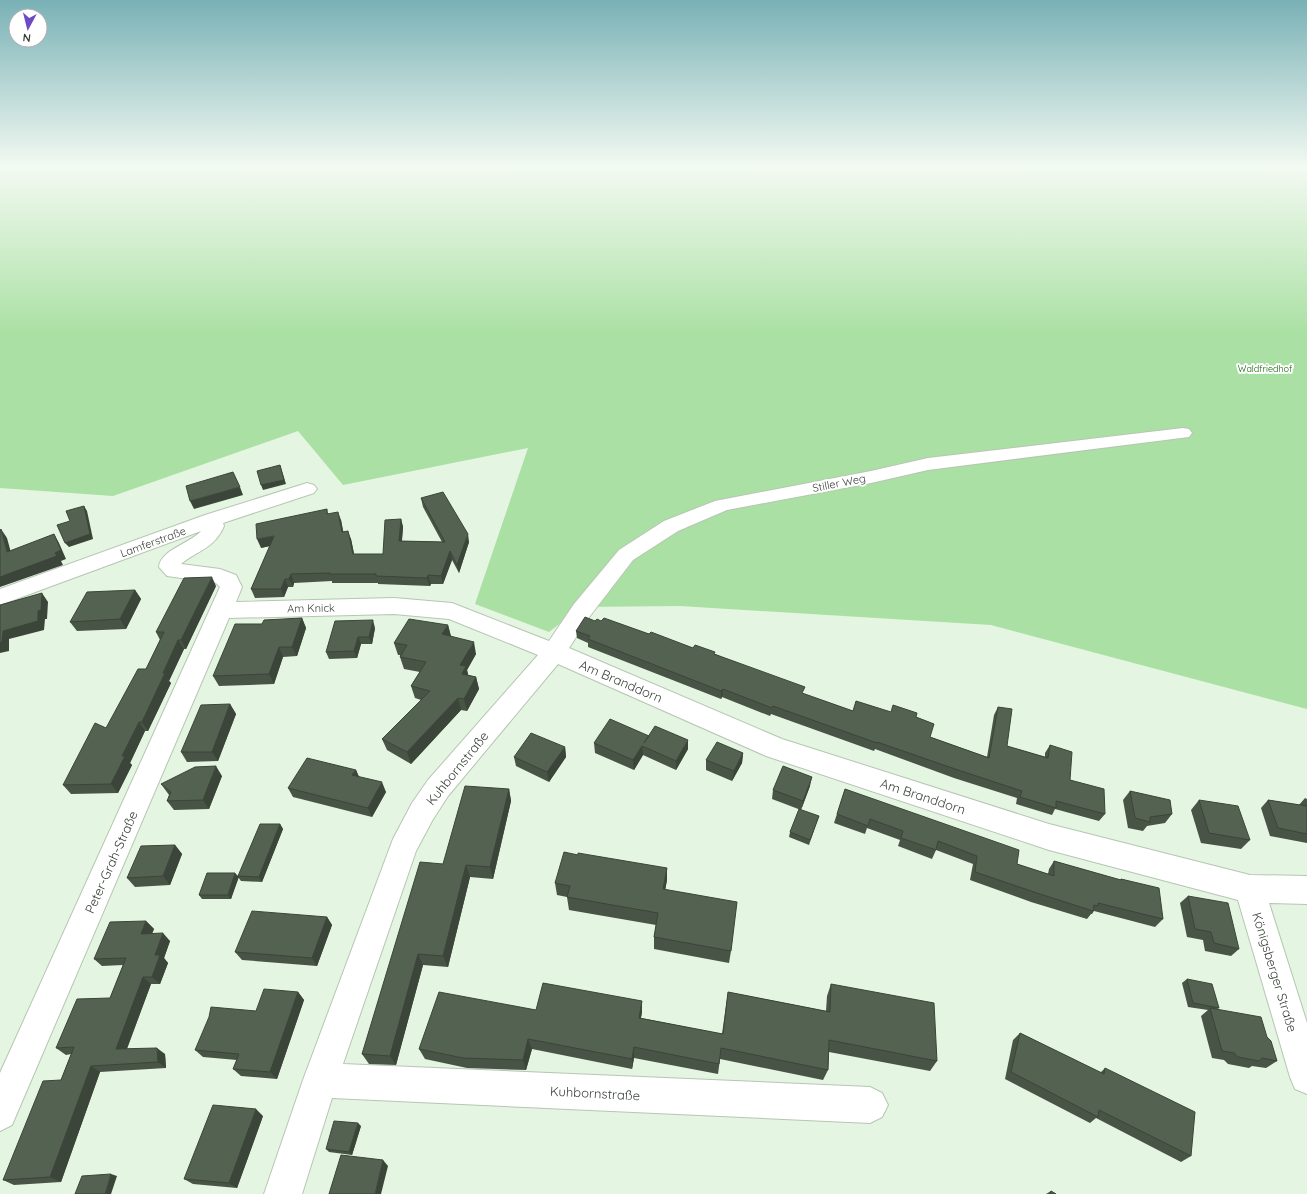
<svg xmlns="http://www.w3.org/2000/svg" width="1307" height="1194" viewBox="0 0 1307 1194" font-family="Quicksand,sans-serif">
<rect width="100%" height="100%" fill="#e4f5e1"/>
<path fill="#aae0a3" d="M0,167H1307V709L991,625L680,606L581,607L549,632L475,604L528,448L343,485L298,431L113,496L0,488Z"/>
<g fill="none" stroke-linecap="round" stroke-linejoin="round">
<defs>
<path id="minor" d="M1183,428L1189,429L1192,433L1189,437L928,470L871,483L727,510L678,531L633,560L590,616L569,648L782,739L1049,824L1250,875L1307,876V904L1269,903L1307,1023V1094L1295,1089L1290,1077L1238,900L1049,850L766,756L558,664L448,796L432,821L416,851L343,1064L870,1087L882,1093L888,1105L882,1117L870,1123L332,1098L302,1194H264L303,1080L393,839L412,803L428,780L538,655L449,619L394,614L229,618L12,1125L0,1131V1073L220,587L216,583L167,576L159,567C160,550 191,543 201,531L0,605V589L205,515L307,483L314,485L317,489L314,493L223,523L224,526C214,549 198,550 181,564L220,569L236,575L242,587L236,602L394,598L452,603L549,641L574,604L619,550L664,521L715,501L871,471L928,458Z"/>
</defs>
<use href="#minor" stroke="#b6c6b3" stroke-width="2"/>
<use href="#minor" fill="#fff" fill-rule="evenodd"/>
</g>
<g fill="#485446">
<path d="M421,498L469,542L459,573L452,560L443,584H431L430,586L378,584V583H332V581L294,583L293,587H288L284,597L255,598L251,589L270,546L261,548L327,509L328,514L341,520L343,532L351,539L354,554H383L401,519L403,527L402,541L442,542L423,507Z"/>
<path d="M216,586L186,649H184L169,681L171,683L148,731H145L130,763L132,765L118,793L71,794L63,785L106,728L146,669L160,640L156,632Z"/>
<path d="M135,590L141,599L126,629L77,631L70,622Z"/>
<path d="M302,618L306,628L297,656L283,657L274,684L219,686L213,676L262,624Z"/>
<path d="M595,621H601L649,634L693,648L715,654L803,694L853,711L891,712L916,717L930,737L987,757L994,715L998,707L1007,746L1045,757V753L1050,745L1070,780L1105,814L1099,821L1055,809L1052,815L1016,804L1017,798L954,778L875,749L874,751L771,714L770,716L722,697L721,699L588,647V643L577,638L576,631Z"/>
<path d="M448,625L451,636L476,654L467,670L468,675L476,677L479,689L467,711L461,710L411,764L387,750L382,739L421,700L415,698L411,686L420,672L404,669L400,657V655H398L394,643Z"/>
<path d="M375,628L372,644H361L357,658L329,659L326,652Z"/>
<path d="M230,704L236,714L218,761L187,762L181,752Z"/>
<path d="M649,736L688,749L676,770L643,755L634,770L595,753L594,743Z"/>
<path d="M565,747L566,757L549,782L516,766L514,757Z"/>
<path d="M743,753L742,763L732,781L706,770V760Z"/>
<path d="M356,770L359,777L386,792L372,817L293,797L288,788Z"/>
<path d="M222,776L209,809L174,810L167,801L169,795L161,784Z"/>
<path d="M810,786L801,810L772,799L773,790Z"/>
<path d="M509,789L511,801L493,879L470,877L448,967L423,965L396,1065L369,1064L362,1054L443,864Z"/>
<path d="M845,789L1017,864L1048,874L1049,869L1054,861L1120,880L1121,879L1163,919L1155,927L1094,911L1092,914H1091L1087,919L1031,902L970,880L973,864L936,850L932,859L898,846L900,840L867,828L865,834L834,823Z"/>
<path d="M1130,791L1172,814L1165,823L1147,826L1143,831L1128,828L1123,800Z"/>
<path d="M1305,798L1307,799V843L1270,836L1261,808L1268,800L1299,805Z"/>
<path d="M1199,800L1250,840L1241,849L1201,843L1191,810Z"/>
<path d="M819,816L809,845L789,837L790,832Z"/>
<path d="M280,824L283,829L262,882L241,881L238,877L231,899H202L199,895L238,876Z"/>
<path d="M175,845L182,854L170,885L135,887L127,878Z"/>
<path d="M667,868V880L665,890L731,951L729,963L654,949V937L656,925L569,910L567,897L557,895L555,883Z"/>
<path d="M1188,896L1239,949L1231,956L1205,951L1203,940L1187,937L1180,903Z"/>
<path d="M327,917L332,925L317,966L242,960L235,952Z"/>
<path d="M146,921L154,929L152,933L170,941L164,958L168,963L160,984H151L127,1049L165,1054L166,1068L100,1072L61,1182L14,1185L3,1180L61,1080L71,1054L66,1055L56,1048L110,998L123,965L102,966L94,959Z"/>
<path d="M1187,979L1219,1008L1217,1009L1267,1037L1277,1061L1266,1068L1252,1066L1249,1068L1228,1064L1224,1060L1212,1058L1201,1016L1208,1010L1188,1007L1182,983Z"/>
<path d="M831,984L937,1061L930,1071L829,1052L828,1070L823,1080L720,1059L718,1074L634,1058L632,1069L532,1049L526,1070L467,1068L425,1059L419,1049L536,1010L642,1001V1012L641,1018L722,1034L728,992L826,1011L827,996Z"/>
<path d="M298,992L304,1000L277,1079L241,1076L233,1069L237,1060L203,1057L195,1050L256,1011Z"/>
<path d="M1020,1033L1100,1073L1105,1068L1191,1156L1181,1162L1096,1118L1090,1123L1005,1079L1013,1040Z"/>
<path d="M263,1116L237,1188L193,1184L184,1179Z"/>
<path d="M361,1126L352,1155L329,1152L326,1149Z"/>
<path d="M1051,1191L1056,1194H1046Z"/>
</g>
<g fill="#3b4539">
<path d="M280,465L286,484L263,490L261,485Z"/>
<path d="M240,487L243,495L194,509L190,501Z"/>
<path d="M84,506L87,511L93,539L69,547L65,543Z"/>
<path d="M338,512L341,520L345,540L342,532Z"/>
<path d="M401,519L403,527L401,549L399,541Z"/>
<path d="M1,529L7,538L13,560L7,552Z"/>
<path d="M348,531L351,539L356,563L353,554Z"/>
<path d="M54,534L59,543L66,559L61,561L63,565L0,587V577L55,553Z"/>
<path d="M468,534L469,542L459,573L457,565Z"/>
<path d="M274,536L278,544L261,548L257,539Z"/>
<path d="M450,551L452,560L443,584L441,576Z"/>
<path d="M291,574L294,583L293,587L289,579Z"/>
<path d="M428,575L431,584L430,586L427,578Z"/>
<path d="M212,577L216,586L186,649L181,640Z"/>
<path d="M285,579L288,587L284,597L281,589Z"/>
<path d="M135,590L141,599L126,629L120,619Z"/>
<path d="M42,593L48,602L47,619H45L44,630L9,639V651L0,653V643L3,631L38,611Z"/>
<path d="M302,618L306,628L297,656L292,647Z"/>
<path d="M373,620L375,628L372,644L369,637Z"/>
<path d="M448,625L451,637L442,634Z"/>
<path d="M358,637L361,644L357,658L354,651Z"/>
<path d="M178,640L184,649L169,681L171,683L148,731L142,722Z"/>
<path d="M474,642L476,654L467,670L469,678L465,686L460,665Z"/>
<path d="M279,647L283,657L274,684L269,674Z"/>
<path d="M476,677L479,689L467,711L464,699Z"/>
<path d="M723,689L722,697L721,699V691Z"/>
<path d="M458,698L461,710L411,764L407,752Z"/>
<path d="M230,704L236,714L218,761L212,752Z"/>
<path d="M139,722L145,731L130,763L132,765L118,793L111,784L122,756Z"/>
<path d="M688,740V749L676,770V761Z"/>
<path d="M642,746L643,755L634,770L633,760Z"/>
<path d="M565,747L566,757L549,782L547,772Z"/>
<path d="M743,753L742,763L732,781L734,771Z"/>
<path d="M216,766L222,776L209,809L203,800Z"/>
<path d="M356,770L360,779L352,775Z"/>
<path d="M812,777L810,786L801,810L803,801Z"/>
<path d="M382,782L386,792L372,817L368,808Z"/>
<path d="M509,789L511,801L493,879L490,867Z"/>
<path d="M280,824L283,829L262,882L259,877Z"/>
<path d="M175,845L182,854L170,885L163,876Z"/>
<path d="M466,865L470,877L448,967L443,956Z"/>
<path d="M667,868V880L663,902V889Z"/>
<path d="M235,873L239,877L231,899L228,895Z"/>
<path d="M327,917L332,925L317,966L312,958Z"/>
<path d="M146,921L154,929L149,941L141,934Z"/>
<path d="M163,933L170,941L164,958L168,963L160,984L152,977L155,955Z"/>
<path d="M418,954L423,965L396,1065L390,1056Z"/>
<path d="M143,977L151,984L124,1056L116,1049Z"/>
<path d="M298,992L304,1000L277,1079L270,1072Z"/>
<path d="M642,1001V1012L639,1028V1018Z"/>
<path d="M528,1039L532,1049L526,1070L523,1060Z"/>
<path d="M634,1047V1058L632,1069V1059Z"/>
<path d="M157,1048L165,1054L166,1068L158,1062Z"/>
<path d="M91,1066L100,1072L61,1182L50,1177Z"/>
<path d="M256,1109L263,1116L237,1188L229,1183Z"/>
<path d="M358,1123L361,1126L352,1155L349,1152Z"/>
<path d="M383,1160L388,1166L381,1194H375Z"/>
<path d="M111,1174L117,1176L111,1194H105Z"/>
</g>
<g fill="#546251" stroke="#3b4539">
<path d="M280,465L284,480L261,485L257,471Z"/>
<path d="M233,472L240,487L190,501L186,486Z"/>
<path d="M443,492L468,534L457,565L450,551L441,576L428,575L427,578L376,576V574H329L330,573L291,574L289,579H285L281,589H251L274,536L257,539L256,524L327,509V514L338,512L342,532L348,531L353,554H383L385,520L401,519L399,541L445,542L421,498Z"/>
<path d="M84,506L90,534L65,543L57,525L70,521L66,511Z"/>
<path d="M1,529L7,552L54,534L61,550L55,553L57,556L0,577V530Z"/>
<path d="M212,577L181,640H178L163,673H165L142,722H139L122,756H125L111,784L63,785L95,723L106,728L138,669H146L164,632H156L184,578Z"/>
<path d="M135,590L120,619L70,622L87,592Z"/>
<path d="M42,593L41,610L38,611V621L3,631L2,642L0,643V605Z"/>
<path d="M585,617L595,621L597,619L601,621L604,618L649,634L651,632L693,648L695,645L715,652L714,654L805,687L802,693L853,711L856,701L891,712L893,705L917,713L916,717L934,724L930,737L989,758L998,707L1012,709L1007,746L1048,758L1050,745L1072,752L1070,780L1104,789L1105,814L1056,801V808L1020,797L1022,791L958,770L877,742V743L773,706L772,708L723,689L721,691L588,639L590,636L576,631Z"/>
<path d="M302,618L292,647H279L269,674L213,676L235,624H262L264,620Z"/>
<path d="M409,619L448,625L442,634L474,642L460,665L466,666L462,674L476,677L464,699L458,698L407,752L382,739L430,691L411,686L426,662L400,657L407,645L394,643Z"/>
<path d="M373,620L369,637H358L354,651L326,652L335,621Z"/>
<path d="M230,704L212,752H181L201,705Z"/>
<path d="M610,719L649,736L644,743L655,726L688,740L676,761L642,746L633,760L594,743Z"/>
<path d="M531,733L565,747L547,772L514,757Z"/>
<path d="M717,742L743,753L734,771L706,760Z"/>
<path d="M307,758L356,770L352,775L382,782L368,808L288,788Z"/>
<path d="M216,766L203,800L167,801L171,792L161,784L195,767Z"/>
<path d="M783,766L812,777L803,801L773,790Z"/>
<path d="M465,786L509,789L490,867L466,865L443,956L418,954L390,1056L362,1054L420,862L443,864Z"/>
<path d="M845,789L1019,850L1017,864L1054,876V861L1121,880V879L1159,888L1163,919L1098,903V906L1094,905L1093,911L1037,893L975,872L977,856L938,841L936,850L901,838L903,831L870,819L868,826L837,814Z"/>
<path d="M1130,791L1170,800L1172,814L1150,817V822L1135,818Z"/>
<path d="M1199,800L1238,806L1250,840L1209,833Z"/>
<path d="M1268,800L1307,806V834L1278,828Z"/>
<path d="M799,809L819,816L810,840L790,832Z"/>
<path d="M260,824H280L259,877L238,876Z"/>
<path d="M175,845L163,876L127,878L141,846Z"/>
<path d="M564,852L578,855V853L667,868L663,889L737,902L731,951L654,937L658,913L567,897L570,886L555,883Z"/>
<path d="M207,873H235L228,895H199Z"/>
<path d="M1188,896L1228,903L1239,949L1214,943L1211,932L1195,929Z"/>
<path d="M252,911L327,917L312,958L235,952Z"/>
<path d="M146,921L141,934L163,933L155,955H160L152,977H143L116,1049L157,1048L158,1062L91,1066L50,1177L3,1180L43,1081L61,1080L74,1047L56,1048L77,999L110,998L126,958L94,959L110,922Z"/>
<path d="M1187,979L1212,984L1219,1008L1193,1003Z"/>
<path d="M543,983L642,1001L639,1018L723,1034L728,992L830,1012L831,984L934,1003L937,1061L829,1040L828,1070L721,1048L719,1064L634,1047L632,1059L528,1039L523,1060L463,1058L419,1049L439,992L536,1010Z"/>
<path d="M264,989L298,992L270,1072L233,1069L239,1054L195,1050L209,1017L211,1007L256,1011Z"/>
<path d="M1210,1008L1261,1017L1267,1037L1271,1041L1277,1061L1262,1058L1259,1061L1238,1057L1234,1053L1222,1051Z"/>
<path d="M1020,1033L1104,1074L1105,1068L1195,1112L1191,1156L1099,1110L1098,1117L1011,1072Z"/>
<path d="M213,1105L256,1109L229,1183L184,1179Z"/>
<path d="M334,1121L358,1123L349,1152L326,1149Z"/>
<path d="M341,1155L383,1160L375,1194H329Z"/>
<path d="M111,1174L105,1194H75L82,1176Z"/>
<path d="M1051,1191L1056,1194H1050Z"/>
</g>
<linearGradient id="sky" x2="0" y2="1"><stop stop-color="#79b1b6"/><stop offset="0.5" stop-color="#f3faf2"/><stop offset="1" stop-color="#f3faf2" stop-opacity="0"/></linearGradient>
<rect width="1307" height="334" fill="url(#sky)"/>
<g text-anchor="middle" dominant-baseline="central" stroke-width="4" stroke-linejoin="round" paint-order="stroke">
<g font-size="9" fill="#106004" stroke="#fff">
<text x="1265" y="368">Waldfriedhof</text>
</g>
<g font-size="11" fill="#383f37" stroke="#fff">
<text transform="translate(839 483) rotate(-11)">Stiller Weg</text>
<text transform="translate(153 542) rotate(-20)">Lamferstraße</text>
<text transform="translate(311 608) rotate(-1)">Am Knick</text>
</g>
<g font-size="13" fill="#383f37" stroke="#fff">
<text transform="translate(621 681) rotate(23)">Am Branddorn</text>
<text transform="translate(457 768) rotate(-51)">Kuhbornstraße</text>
<text transform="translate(923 796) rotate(18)">Am Branddorn</text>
<text transform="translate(111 862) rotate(-66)">Peter-Grah-Straße</text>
<text transform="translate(1275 972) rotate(73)">Königsberger Straße</text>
<text transform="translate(595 1093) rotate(3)">Kuhbornstraße</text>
</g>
</g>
<g transform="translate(28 28) rotate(187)"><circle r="19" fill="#ffffff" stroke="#afb2af"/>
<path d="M0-3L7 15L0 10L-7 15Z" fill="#6d4bc4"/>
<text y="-6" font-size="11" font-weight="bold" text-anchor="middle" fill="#383f37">N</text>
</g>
</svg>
